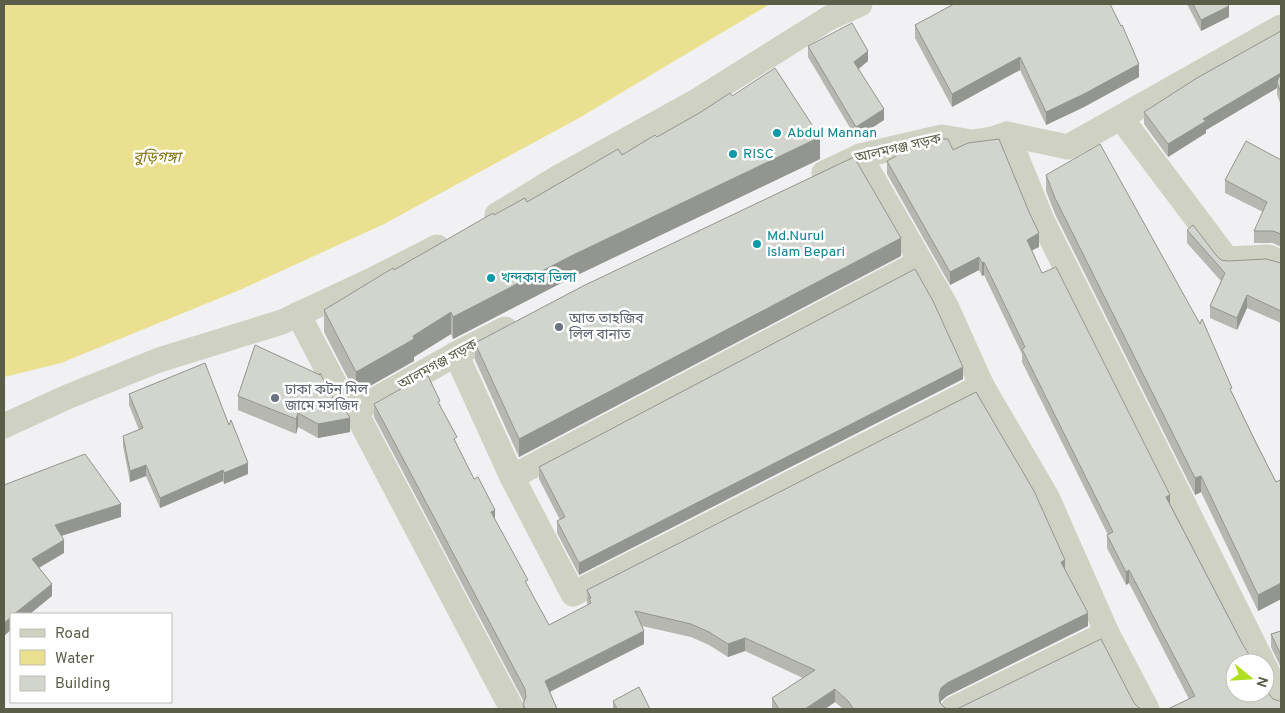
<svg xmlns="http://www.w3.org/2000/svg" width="1285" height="713" viewBox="0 0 1285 713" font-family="Overpass,'Noto Sans Bengali',sans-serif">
<rect width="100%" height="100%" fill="#f1f1f3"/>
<path fill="#eae090" d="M4,4H770L579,118L384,224L242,289L61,363L4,377Z"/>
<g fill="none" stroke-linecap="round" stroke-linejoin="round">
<g stroke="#cfd2c2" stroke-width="25">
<path d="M1121,118L1227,259L1268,257L1281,262"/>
<path d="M1007,134L1042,220L1263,663"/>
<path d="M860,156L946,306L982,386L1047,497L1107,633L1147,709"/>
<path d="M824,173L860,156L942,137L972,142L992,139L1007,134L1068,147L1281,27"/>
<path d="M497,215L559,177L695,102L829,18L860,4"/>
<path d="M298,314L348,409L355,411L456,354L505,329"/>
<path d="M456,354L512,477L573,594L982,386"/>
<path d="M355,411L512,709"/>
<path d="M4,426L67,397L159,360L282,322L376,278L437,247"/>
<path d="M512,477L920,262"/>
<path d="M1265,667L1281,700"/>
<path d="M953,709L1107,633"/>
</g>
</g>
<g fill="#b5b7b0">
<path d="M952,4H1110L1139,77L1084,107L1046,125L1020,70L952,107L915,38V25L952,5Z"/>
<path d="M1187,4H1228L1229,17L1201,31Z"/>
<path d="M1281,31V106L1277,94V88L1206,130V133L1168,157L1144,124V112Z"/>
<path d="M808,46L868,61L859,69L884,120L856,138L808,57Z"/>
<path d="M732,96L820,159L571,278L453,339L451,334L414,357V361L356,394L324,332V310L394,270L494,215L527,202L622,155L657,137Z"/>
<path d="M953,150L1039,247L1032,250L1042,273L1170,503L1268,693L1273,699L1279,701L1189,699L1129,583L1126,585L1107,548V535H1108L1022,362V354L984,275L982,276L979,270L950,285L887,174V161Z"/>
<path d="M1281,160V247L1273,243H1254V231L1263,212L1225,193V180Z"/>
<path d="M1046,175L1232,393L1276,482L1281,484V599L1258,611L1201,492L1195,495L1055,214L1046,191Z"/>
<path d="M1187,230L1221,260L1228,261L1281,263V323L1247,308L1237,330L1210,318V306L1221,281L1187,243Z"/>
<path d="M901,256L519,457L475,360V343Z"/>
<path d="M963,379L579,575L557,533V521L560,520L539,479V467Z"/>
<path d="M129,394L248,474L224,484L223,481L160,508L146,476L130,482L123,446V436L139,430L129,405Z"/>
<path d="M238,396L335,402L350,432L318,438L298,427L296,434L238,410Z"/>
<path d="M374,404L440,406L457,445L495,520L528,587L549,625L588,605L587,603V590L1065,570L1088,626L947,696L941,701V703L945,708L949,709H843L835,702L825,709H772V698L803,678L745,651L728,657L709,645L691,637L642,626L644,644L550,692L557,709H523V704L524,702L374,417Z"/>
<path d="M1281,631V668L1271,647V634Z"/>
<path d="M613,701L650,709H613Z"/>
</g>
<g fill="#939590">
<path d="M1229,6V17L1201,31V20Z"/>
<path d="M868,51V61L854,72V62Z"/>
<path d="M1020,57V70L952,107V94Z"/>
<path d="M1139,64V77L1084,107L1046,125V112Z"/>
<path d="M1281,73L1277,82V88L1206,130V133L1168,157V144L1203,119Z"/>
<path d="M884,109V120L856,138V127Z"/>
<path d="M820,137V159L571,278L453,339V317L571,256Z"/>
<path d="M1039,233V247L1027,253V240Z"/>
<path d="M901,238V256L519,457V439Z"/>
<path d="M979,257V270L950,285V272Z"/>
<path d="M984,262V275L982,276V263Z"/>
<path d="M1247,295V308L1237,330V318Z"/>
<path d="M451,312V334L414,357V361L356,394V372Z"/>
<path d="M963,367V379L579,575V563Z"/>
<path d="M298,413V427L296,434V419Z"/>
<path d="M350,418V432L318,438V424Z"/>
<path d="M248,463V474L224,484V473Z"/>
<path d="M146,465V476L130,482V471Z"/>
<path d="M223,470V481L160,508V498Z"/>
<path d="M1201,476V492L1195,495V478Z"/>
<path d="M1170,495V508L1166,497Z"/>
<path d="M121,504V517L55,538V525Z"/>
<path d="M495,510V523L491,512Z"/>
<path d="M64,540V553L32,572V559Z"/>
<path d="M1065,560V573L1061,562Z"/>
<path d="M1129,570V583L1126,585V572Z"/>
<path d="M1281,583V599L1258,611V595Z"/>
<path d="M52,584V596L30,614H14Z"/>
<path d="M1088,613V626L947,696L941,701L939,708V695L941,688L947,683Z"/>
<path d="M11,617V630L4,636V623Z"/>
<path d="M644,631V644L545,694V681Z"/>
<path d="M745,638V651L728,657V644Z"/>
<path d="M835,689V702L825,709H805Z"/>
</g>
<g fill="#d2d5cd" stroke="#939590">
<path d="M954,4H1110L1121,26L1122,25L1139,64L1084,94L1046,112L1020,57L952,94L915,25Z"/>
<path d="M1193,4H1228L1229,6L1201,20Z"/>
<path d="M852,23L868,51L854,62L884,109L856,127L808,46Z"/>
<path d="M1281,31V73L1203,119L1206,121L1168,144L1144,112L1197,78Z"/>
<path d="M775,68L820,137L571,256L453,317L451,312L413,336L414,339L356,372L324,310L393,268L394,270L493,213L494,215L525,198L527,202L618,149L622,155L655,135L657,137L701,112L730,93L732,96Z"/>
<path d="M1281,73V93L1277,82Z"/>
<path d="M942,139H948L953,150L968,143L999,139L1029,212L1039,233L1027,240L1042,273L1056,267L1170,495L1166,497L1242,643L1254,663H1235V693H1265V687L1268,693L1273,699L1279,701H1281V709H1168L1195,696L1129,570L1126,572L1107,535L1113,532L1022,349L1025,347L984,262L982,263L979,257L950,272L887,161L916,145Z"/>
<path d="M1246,141L1281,160V234L1273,231H1254L1267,202L1225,180Z"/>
<path d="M1100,144L1200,324L1202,319L1232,388L1230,389L1256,443L1276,482L1280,480L1281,484V583L1258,595L1201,476L1195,478L1055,198L1046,175Z"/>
<path d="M854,157L901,238L519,439L475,343L583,286Z"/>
<path d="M1193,225L1216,255L1221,260L1228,261L1266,259L1281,263V311L1247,295L1237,318L1210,306L1225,273L1187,230Z"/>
<path d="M915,269L933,301L963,367L579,563L557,521L565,517L539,467Z"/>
<path d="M255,345L320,375V373L335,402L339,406L345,409L350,418L318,424L298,413L296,419L238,396Z"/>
<path d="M205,363L229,425L231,420L248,463L224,473L223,470L160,498L146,465L130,471L123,436L143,428L129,394Z"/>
<path d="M427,374L440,401L438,402L457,437L454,439L474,479L478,477L495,510L491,512L528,580L525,581L549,625L591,603L589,599L591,598L587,590L976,392L1034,491L1065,560L1061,562L1088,613L947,683L941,688L939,695L940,703L945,708L949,709H853L849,702L835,689L805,709H779L772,698L815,670L745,638L728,644L709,632L691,624L635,611L644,631L545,681L557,709H525L523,704L526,697L525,689L374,404Z"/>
<path d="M85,454L121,504L55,525L64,540L32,559L52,584L14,614H11V617L4,623V485Z"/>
<path d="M1281,631V655L1271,634Z"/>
<path d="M1101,639L1134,703L1139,708L1143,709H957Z"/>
<path d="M639,687L650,709H617L613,701Z"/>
</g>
<g fill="#0f9aa8" stroke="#fff" stroke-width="2">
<circle cx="777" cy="133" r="5"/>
<circle cx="733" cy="154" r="5"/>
<circle cx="757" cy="244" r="5"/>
<circle cx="491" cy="278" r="5"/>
</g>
<g fill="#6b7280" stroke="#fff" stroke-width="2">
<circle cx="559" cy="327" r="5"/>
<circle cx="275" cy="398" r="5"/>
</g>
<g text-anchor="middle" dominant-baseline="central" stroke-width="5" stroke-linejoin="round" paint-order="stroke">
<g font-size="14" fill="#0d838f" stroke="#fff" text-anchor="start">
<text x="787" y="133">Abdul Mannan</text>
<text x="743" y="154">RISC</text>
<text x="767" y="236">Md.Nurul<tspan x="767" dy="16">Islam Bepari</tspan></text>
<text x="501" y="278">খন্দকার ভিলা</text>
</g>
<g font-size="14" fill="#5a5e49" stroke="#fff">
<text transform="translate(898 149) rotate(-13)">আলমগঞ্জ সড়ক</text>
<text transform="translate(438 365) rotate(-29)">আলমগঞ্জ সড়ক</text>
</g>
<g font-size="14" fill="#5b616d" stroke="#fff" text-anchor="start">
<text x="569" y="319">আত তাহজিব<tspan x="569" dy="16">লিল বানাত</tspan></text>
<text x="285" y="390">ঢাকা কটন মিল<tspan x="285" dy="16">জামে মসজিদ</tspan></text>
</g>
<g font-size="15" font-style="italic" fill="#837611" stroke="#fff">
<text x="157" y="158">বুড়িগঙ্গা</text>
</g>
</g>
<rect width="1285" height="713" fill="none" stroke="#5a5e49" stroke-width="10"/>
<rect x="10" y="613" width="162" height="90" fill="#ffffff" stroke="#bdbfb6"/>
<rect x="20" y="629" width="25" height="8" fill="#cfd2c2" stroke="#bdbfb6"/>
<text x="55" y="638" font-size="15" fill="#5a5e49">Road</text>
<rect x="20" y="650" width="25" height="15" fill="#eae090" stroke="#bdbfb6"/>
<text x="55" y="663" font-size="15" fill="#5a5e49">Water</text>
<rect x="20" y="676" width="25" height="15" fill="#d2d5cd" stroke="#bdbfb6"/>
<text x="55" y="688" font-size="15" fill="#5a5e49">Building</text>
<g transform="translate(1250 678) rotate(108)"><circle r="24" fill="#ffffff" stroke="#bdbfb6"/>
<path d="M0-4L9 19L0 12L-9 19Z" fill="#b0df1f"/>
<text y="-8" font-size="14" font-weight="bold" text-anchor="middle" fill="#5a5e49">N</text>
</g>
</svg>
